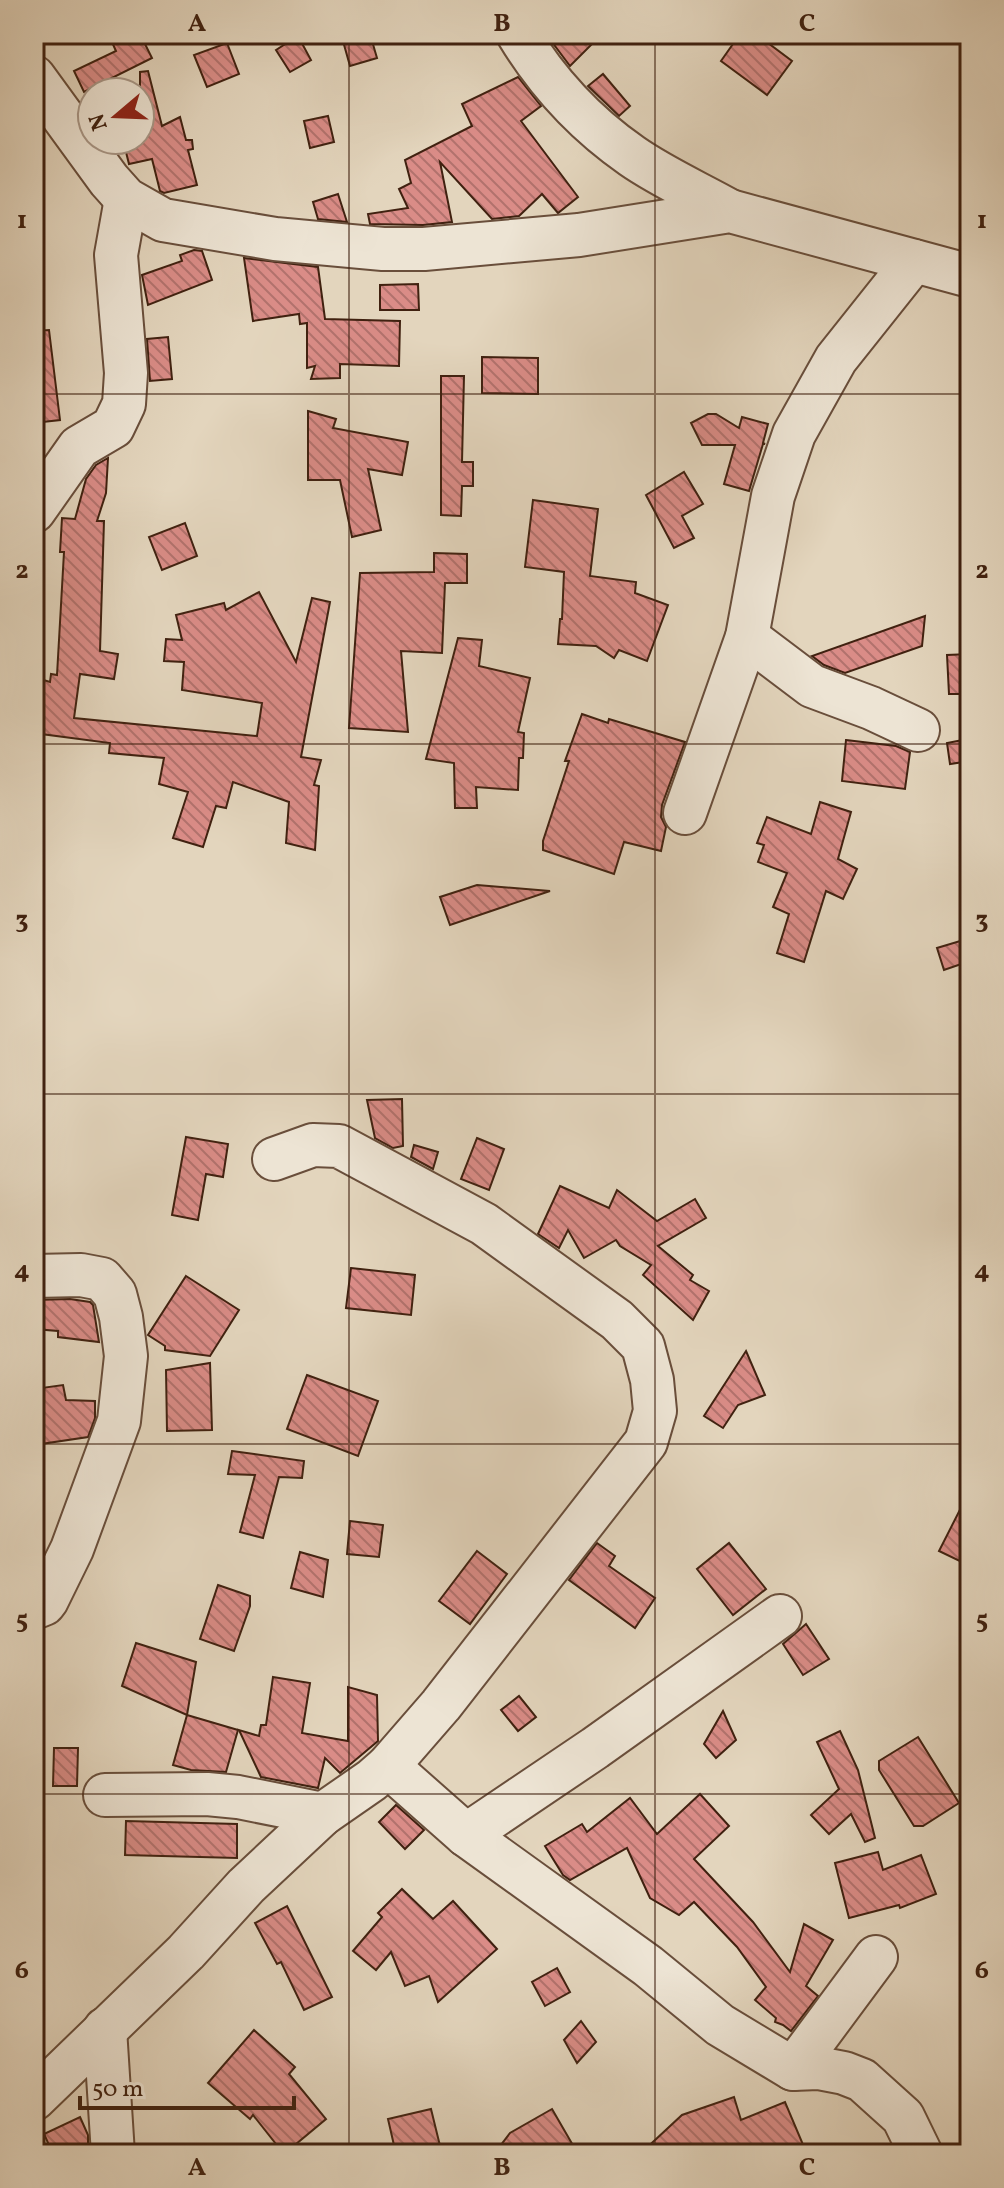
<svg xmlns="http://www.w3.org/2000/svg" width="1004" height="2188" viewBox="0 0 1004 2188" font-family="Vollkorn,serif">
<defs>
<pattern id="building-back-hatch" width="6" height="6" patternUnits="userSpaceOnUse" patternTransform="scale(2)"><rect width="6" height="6" fill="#da8c87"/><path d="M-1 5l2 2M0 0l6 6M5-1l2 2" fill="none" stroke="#b2726d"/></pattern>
</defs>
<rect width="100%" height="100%" fill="#e3d5bd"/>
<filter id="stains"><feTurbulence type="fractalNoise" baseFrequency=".0025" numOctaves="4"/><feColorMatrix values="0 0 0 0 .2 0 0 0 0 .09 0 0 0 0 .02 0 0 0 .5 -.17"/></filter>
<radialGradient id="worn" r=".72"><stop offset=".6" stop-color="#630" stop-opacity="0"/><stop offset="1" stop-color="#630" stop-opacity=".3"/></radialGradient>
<g fill="url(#building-back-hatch)" stroke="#402110" stroke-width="2">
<path d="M124,34H140L152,58L84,92L74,71L116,51L111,40Z"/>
<path d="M341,34H370L377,58L350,66Z"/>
<path d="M546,34H602L570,66Z"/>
<path d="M740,34H756L792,61L767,95L721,61Z"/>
<path d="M298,36L311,60L290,72L276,50Z"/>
<path d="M227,43L239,74L207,87L194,55Z"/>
<path d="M148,71L162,126L180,117L186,140H192L193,149L188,150L197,185L164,193L160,191L152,159L129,164L123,140H140V72Z"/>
<path d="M603,74L630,106L619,116L588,86Z"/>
<path d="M518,77L541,106L521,121L578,197L558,213L542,194L519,216L492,219L440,162L452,222L423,225L370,224L368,214L408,208L399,189L411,183L405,160L472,126L462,104Z"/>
<path d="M328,116L334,142L310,148L304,121Z"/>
<path d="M338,194L347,222L318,219L313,202Z"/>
<path d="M194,250L202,251L212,280L148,305L142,275L182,261L180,255Z"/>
<path d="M244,258L318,267L325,319L400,321L399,366L340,364V378L311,379L315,366L307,368V323L300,324L299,314L253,321Z"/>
<path d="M418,284L419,310H380V285Z"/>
<path d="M49,330L60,420L34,423V331Z"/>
<path d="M168,337L172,379L150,381L147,339Z"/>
<path d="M482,357L538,358V394L482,393Z"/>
<path d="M441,376H464L462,462H473V486H462L461,516L441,515Z"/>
<path d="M308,411L336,419L333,428L408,442L402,475L368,469L381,530L352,537L340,480H308Z"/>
<path d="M708,414H716L739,428L742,417L768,424L763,443L765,444H763L749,491L724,484L735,445H702L691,423Z"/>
<path d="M108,458L106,493L97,521H104L100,651L118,654L114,679L80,674L74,718L257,736L262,703L182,690L184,662L164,661L166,639L182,640L176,615L224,603L226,610L259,592L296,662L312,598L330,602L301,757L321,760L314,785L319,786L315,850L286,843L289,802L233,782L226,808L216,806L203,847L173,838L188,792L159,784L164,758L109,753L110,743L34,733V677L50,682L51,674L57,675L64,552H60L62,518L75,519L86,479L96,465Z"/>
<path d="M684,472L703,504L682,516L694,538L674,548L646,495Z"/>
<path d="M533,500L598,509L590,576L636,582L635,593L668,605L647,661L619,650L614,658L596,646L558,644L560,619H562L564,572L525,567Z"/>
<path d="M185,523L197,556L162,570L149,537Z"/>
<path d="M434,553L467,554V583H445L442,653L401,651L408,732L349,728L360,573L434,572Z"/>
<path d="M925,616L922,646L845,673L824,665L812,656Z"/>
<path d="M458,638L482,640L479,666L530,678L518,732L524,733L523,758H519L518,790L476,787L477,808H455L454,763L426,759Z"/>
<path d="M970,654V694H949L947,655Z"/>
<path d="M582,714L608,723L609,719L685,742L662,805L661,817L666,827L661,851L624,842L614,874L543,850V841L569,761H565Z"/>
<path d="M968,739L970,761L950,764L947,743Z"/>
<path d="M846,740L896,746L910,752L905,789L842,781Z"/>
<path d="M820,802L851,812L838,859L857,869L843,899L826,891L804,962L777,953L789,914L773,907L787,873L758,862L764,845L757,843L767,817L811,834Z"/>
<path d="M477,885L550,891L450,925L440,897Z"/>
<path d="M970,938V961L944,970L937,948Z"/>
<path d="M402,1099L403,1146L393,1148L375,1138L367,1100Z"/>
<path d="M186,1137L228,1144L223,1177L206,1174L198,1220L172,1215Z"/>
<path d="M477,1138L504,1149L489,1190L461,1179Z"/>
<path d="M414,1145L438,1152L433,1169L411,1157Z"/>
<path d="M560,1186L609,1208L617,1190L657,1221L695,1199L706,1218L658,1246L693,1275L690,1280L709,1291L693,1320L643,1275L651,1265L620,1246L616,1240L584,1258L568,1230L559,1248L538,1234Z"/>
<path d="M351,1268L415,1275L411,1315L346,1308Z"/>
<path d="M186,1276L239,1310L210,1356L165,1350V1346L148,1335Z"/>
<path d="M70,1299L90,1302L93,1305L99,1342L58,1337V1331L34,1329V1300Z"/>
<path d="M746,1351L765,1395L738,1405L723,1428L704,1416Z"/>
<path d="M210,1363L212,1430L167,1431L166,1370Z"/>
<path d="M307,1375L378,1401L358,1456L287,1429Z"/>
<path d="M63,1385L66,1400L95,1401V1418L88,1437L34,1445V1389Z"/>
<path d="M232,1451L304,1461L302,1478L279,1477L263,1538L240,1532L255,1475L228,1474Z"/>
<path d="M970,1490V1566L939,1551Z"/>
<path d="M350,1521L383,1525L379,1557L347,1554Z"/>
<path d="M597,1543L615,1556L609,1566L655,1598L635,1628L569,1580Z"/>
<path d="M729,1543L766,1589L733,1615L697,1569Z"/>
<path d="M477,1551L507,1574L470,1624L439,1601Z"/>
<path d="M300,1552L328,1560L323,1597L291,1588Z"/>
<path d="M218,1585L250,1596V1606L234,1651L200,1639Z"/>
<path d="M806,1624L829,1659L803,1675L783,1644Z"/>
<path d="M136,1643L196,1662L187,1715L122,1686Z"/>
<path d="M273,1677L310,1683L302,1733L348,1741V1687L377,1695L378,1741L340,1773L325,1758L318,1788L261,1777L239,1730L259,1736L261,1725H266Z"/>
<path d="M519,1696L536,1717L518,1731L501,1710Z"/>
<path d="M723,1711L736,1740L716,1758L704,1744Z"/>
<path d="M187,1715L238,1730L226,1772L191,1770L173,1765Z"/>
<path d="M840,1731L858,1770L875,1838L865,1842L851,1814L829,1834L811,1815L839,1789L817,1742Z"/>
<path d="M918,1737L959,1803L923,1826H914L879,1770V1761Z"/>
<path d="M54,1748H78L77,1786H53Z"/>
<path d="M700,1794L729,1826L694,1859L753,1922L790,1972L804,1924L833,1940L806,1986L818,1996L791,2031L783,2025L775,2022L776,2018L755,2000L766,1987L737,1947L694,1902L679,1915L650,1898L627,1848L570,1880L563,1875L545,1846L582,1824L587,1832L630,1798L657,1834Z"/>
<path d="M396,1805L424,1830L405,1849L379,1822Z"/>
<path d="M126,1821L237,1824V1858L125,1855Z"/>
<path d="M878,1852L883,1870L921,1855L936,1894L900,1908L899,1905L849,1918L835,1863Z"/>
<path d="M402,1889L433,1919L453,1901L497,1949L438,2002L429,1976L405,1986L391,1952L376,1970L353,1951L382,1917L378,1913Z"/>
<path d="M287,1906L332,1997L304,2010L281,1962L277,1964L255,1923Z"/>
<path d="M557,1968L570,1992L545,2006L532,1982Z"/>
<path d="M581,2021L596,2042L577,2063L564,2040Z"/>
<path d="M254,2030L295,2067L289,2074L326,2119L284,2154L253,2115L250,2119L208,2083Z"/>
<path d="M734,2097L741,2120L785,2102L804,2147L787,2154H640L682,2115Z"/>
<path d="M431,2109L442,2154H396L388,2119Z"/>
<path d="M552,2109L578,2154H494L510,2133Z"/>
<path d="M80,2117L88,2135V2145L69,2154H53L44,2134Z"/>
</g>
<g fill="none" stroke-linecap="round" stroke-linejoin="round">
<defs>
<g id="minor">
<path d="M518,34C547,82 586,124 632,156C662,177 698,193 730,211"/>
<path d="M34,77L109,180L126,199L163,220L275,239L383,249H424L579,235L730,211L970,276"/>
<path d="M34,511L79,447L113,427L124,404L126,373L116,255L126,199"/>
<path d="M747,637L812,686L871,708L918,730"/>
<path d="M685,813L747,637L773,496L794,434L836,359L914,261"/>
<path d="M34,1276L81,1275L102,1279L115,1294L121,1317L126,1356L119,1421L72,1549L47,1600L44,1604L34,1608"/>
<path d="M388,1766L466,1835L648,1966L720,2025L793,2069L818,2068L844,2073L862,2080L903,2117L921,2154"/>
<path d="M105,1795L207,1794L238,1797L323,1814"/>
<path d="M466,1835L595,1748L780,1616"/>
<path d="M105,2029L113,2154"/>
<path d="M793,2069L876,1957"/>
<path d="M34,2099L186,1952L246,1886L323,1814L372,1780L388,1766L441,1705L646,1442L655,1411L652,1380L643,1346L617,1320L484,1224L339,1146L313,1145L274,1159"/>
</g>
</defs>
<use href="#minor" stroke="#694e3b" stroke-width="46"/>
<use href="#minor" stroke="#ede4d4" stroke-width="42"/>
</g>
<path fill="none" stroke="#402110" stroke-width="2" stroke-opacity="0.55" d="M349,34V2154M655,34V2154M34,394H970M34,744H970M34,1094H970M34,1444H970M34,1794H970"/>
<rect width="1004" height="2188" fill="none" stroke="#e3d5bd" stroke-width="88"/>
<g transform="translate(116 116) rotate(251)"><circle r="38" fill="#ede4d4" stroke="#a89686" stroke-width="2"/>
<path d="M0-6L14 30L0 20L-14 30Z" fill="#8f2418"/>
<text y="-12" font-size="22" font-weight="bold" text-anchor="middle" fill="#402110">N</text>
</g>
<path d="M80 2096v12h214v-12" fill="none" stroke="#402110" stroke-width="4"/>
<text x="92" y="2096" font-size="24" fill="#402110" stroke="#ede4d4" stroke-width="6" paint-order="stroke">50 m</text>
<rect x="44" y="44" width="916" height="2100" fill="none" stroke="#402110" stroke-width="3"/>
<g font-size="26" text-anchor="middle" font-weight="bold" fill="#402110">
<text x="197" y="31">A</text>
<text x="502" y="31">B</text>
<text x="807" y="31">C</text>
<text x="22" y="228">1</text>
<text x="982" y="228">1</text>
<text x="22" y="578">2</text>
<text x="982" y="578">2</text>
<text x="22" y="928">3</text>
<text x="982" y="928">3</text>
<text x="22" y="1278">4</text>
<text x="982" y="1278">4</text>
<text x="22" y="1628">5</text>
<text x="982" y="1628">5</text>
<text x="22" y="1978">6</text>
<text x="982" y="1978">6</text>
<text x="197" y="2175">A</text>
<text x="502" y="2175">B</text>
<text x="807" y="2175">C</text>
</g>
<rect width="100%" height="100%" filter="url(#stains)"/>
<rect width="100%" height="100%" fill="url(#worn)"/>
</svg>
